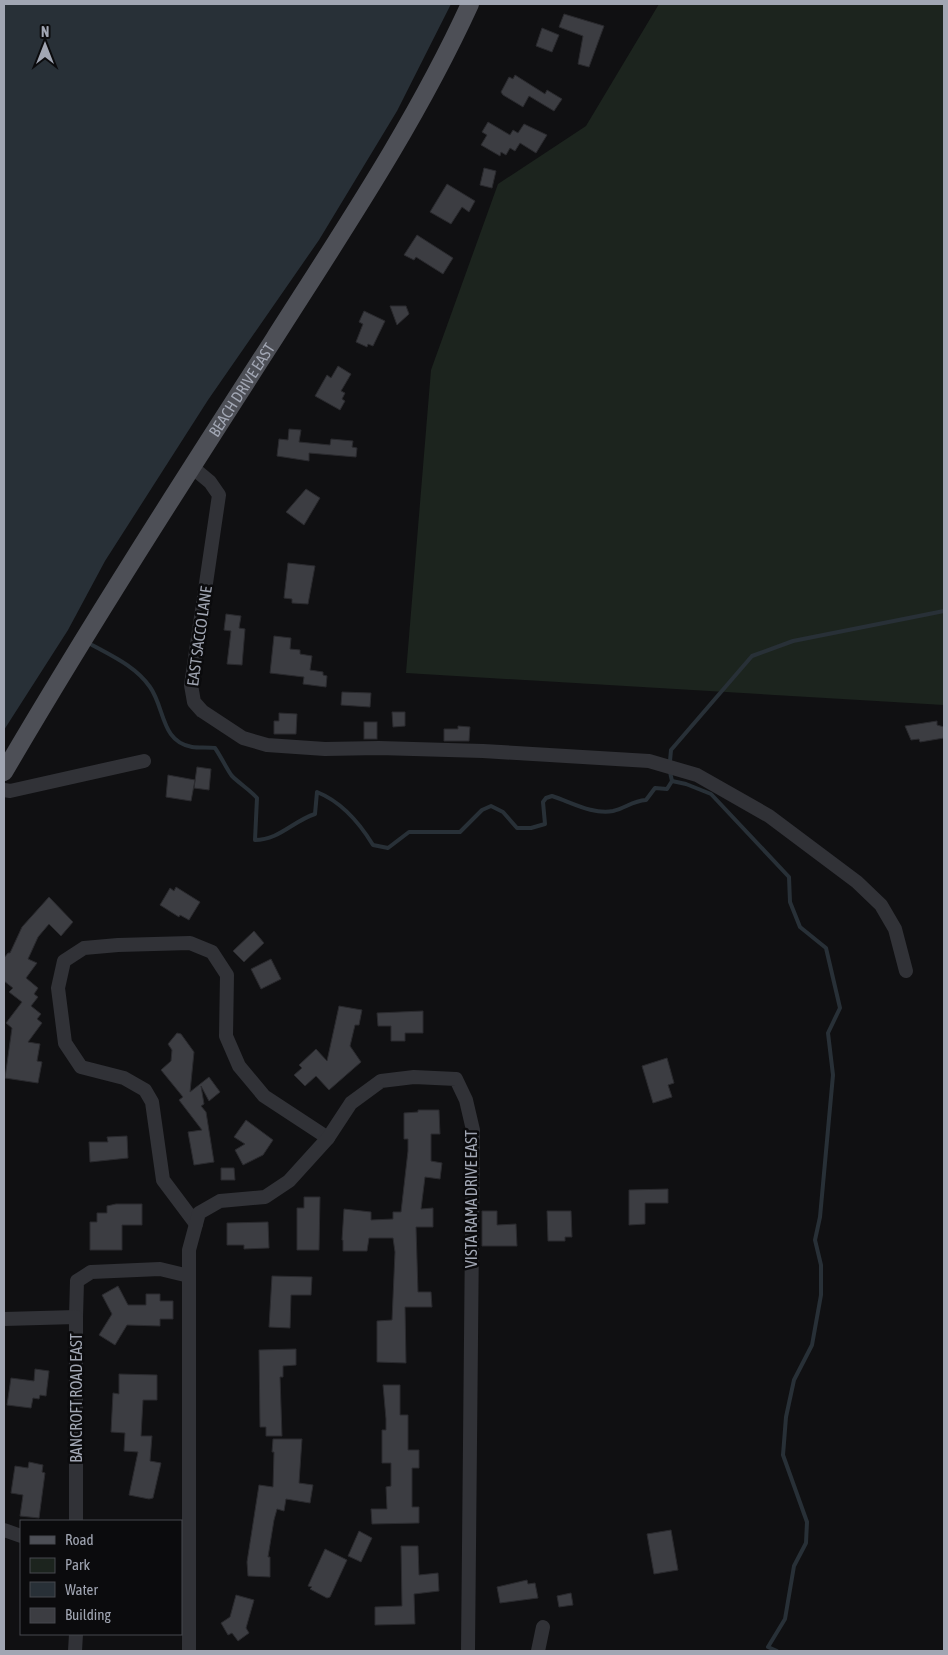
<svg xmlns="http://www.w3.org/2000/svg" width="948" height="1655" viewBox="0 0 948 1655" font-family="'Asap Condensed',sans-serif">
<rect width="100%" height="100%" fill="#101012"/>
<path fill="#1c241e" d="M659,4H944V705L406,673L431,370L498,184L586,126Z"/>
<path fill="#283037" d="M4,4H451L397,111L319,240L208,400L105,561L68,630L4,730Z"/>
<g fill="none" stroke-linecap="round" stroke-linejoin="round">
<g stroke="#283037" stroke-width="4">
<path d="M92,645C114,657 136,667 150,687C165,708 161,742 192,747C199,748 207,747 215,748C220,755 229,773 232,776C240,784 249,789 257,798L255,840C279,840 293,821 315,814L317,792C342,802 359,822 373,845L388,848L409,832H460L482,810L491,806L503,812L517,828H531L545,824L543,802L546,798L552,796C571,802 593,815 613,811C626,808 632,801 646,800L655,788L667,789L672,781L670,772"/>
<path d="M670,761L671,750L752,656L793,641L944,611"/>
<path d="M672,781L686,784L711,794L789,877L790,902L800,927L826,948L840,1008L828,1033L833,1075L820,1217L815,1240L821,1265V1295L812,1345L794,1380L786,1417L783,1455L807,1522L806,1543L794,1566L785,1619L768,1647L777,1651"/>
</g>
</g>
<g fill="#3c3d42" stroke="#2a2a2e">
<path d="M564,14L604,26L589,67L578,64L583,36L559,27Z"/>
<path d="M542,28L559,35L552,52L536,46Z"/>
<path d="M515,75L545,94L547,90L562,99L554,111L529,96L523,107L503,95L501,92L509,77L513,79Z"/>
<path d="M488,122L510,135L513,130L518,133L524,124L547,135L536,153L520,143L515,151L510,148L506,155L501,152L500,156L481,145L487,135L482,132Z"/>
<path d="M484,168L496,171L492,188L480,185Z"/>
<path d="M447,184L475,201L469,212L462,207L451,224L430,212Z"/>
<path d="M417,235L453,258L443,274L416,257L414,260L404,255Z"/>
<path d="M390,306H406L409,314L397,325Z"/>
<path d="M364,311L385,321L373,346L368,344L367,347L356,342L363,324L359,322Z"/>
<path d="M338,366L351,374L341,391L345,393L342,399L345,401L340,410L315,396L327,375L331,378Z"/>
<path d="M289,429L301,430L299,442L330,445L331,439L353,441L352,447L357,448L356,457L309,453V461L277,456L279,439L288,440Z"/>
<path d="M306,489L320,498L304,525L286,512Z"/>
<path d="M288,563L315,566L308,604L292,603V599L284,598Z"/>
<path d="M226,614L241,616L239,628L245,629L242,665L227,664L231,631L224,630Z"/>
<path d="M274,636L291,638L290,649L300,650V654L312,656L310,670L323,672V675L327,676L326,687L303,684L304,677L270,673Z"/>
<path d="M342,692L371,693L370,707L341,705Z"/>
<path d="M392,712H405V726L393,727Z"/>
<path d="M279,713L297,714L296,734H274V721H279Z"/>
<path d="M937,721V725L944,727V738L920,742L919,739L911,740L905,726Z"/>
<rect x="364" y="722" width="13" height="17"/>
<path d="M458,726L470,727L469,741H444V729H458Z"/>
<path d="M197,767L211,769L209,790L194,788Z"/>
<path d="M168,775L195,780L191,801L166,797Z"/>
<path d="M176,887L200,902L189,920L180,915L179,917L160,905L170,888L174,891Z"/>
<path d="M49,897L73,922L61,936L49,924L38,937L28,959L37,963L26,978L38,988L34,994L38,997L31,1006L41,1014L37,1019L42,1023L28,1042L40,1044L37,1061L42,1062L38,1083L5,1078L12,1028L6,1023L22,1002L9,992L13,988L4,981V958L8,953H10L22,927Z"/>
<path d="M254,931L264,943L244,962L233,951Z"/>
<path d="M271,959L281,979L261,989L251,969Z"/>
<path d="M339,1006L362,1010L359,1025H355L350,1046L361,1062L329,1090L316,1076L305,1086L294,1075L302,1068L299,1065L316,1049L327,1061Z"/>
<path d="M423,1011V1033H405V1041H391V1026H378L377,1013Z"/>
<path d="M177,1033L181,1034L194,1052L190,1092L209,1077L220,1092L209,1101L201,1086L204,1104L201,1106L206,1112L214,1162L194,1165L188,1132L202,1130L179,1100L183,1097L161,1070L171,1061L172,1050L168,1044Z"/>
<path d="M667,1058L674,1083L668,1085L672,1097L653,1103L642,1066Z"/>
<path d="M418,1110H439L440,1134H431V1161L442,1163L440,1179L425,1177L421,1209L433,1208V1227H416L418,1292H431L432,1307H405L406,1363L377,1362V1321L392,1320L395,1252L393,1238H369L367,1251H343V1240H342L344,1209L371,1212V1220L393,1219V1212H401L408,1151V1139H404V1113L418,1112Z"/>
<path d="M246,1120L273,1140L263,1155L243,1165L235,1150L245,1144L234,1137Z"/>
<path d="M127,1136L128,1158L90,1162L89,1142H108L107,1137Z"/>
<path d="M221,1168H234L235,1180H221Z"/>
<path d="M668,1189V1203H645V1224L629,1225V1190Z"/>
<path d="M304,1197H320L319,1250H297V1208H304Z"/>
<path d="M116,1204H142V1225H122V1250H90V1222H97V1213H107V1206Z"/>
<path d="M482,1211H497V1225L516,1224L517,1246H482Z"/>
<path d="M547,1211H571L572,1237H565V1241H548Z"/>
<path d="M268,1222L269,1248L244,1249V1245H227V1223Z"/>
<path d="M272,1276L312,1277L311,1295H291L290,1328L269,1327Z"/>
<path d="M118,1286L128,1305H146V1294H160V1301H173V1319H160V1326L127,1325L115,1345L99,1335L112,1314L102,1295Z"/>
<path d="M296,1349V1365L283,1366V1377H280L282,1436H266V1427H260L259,1350Z"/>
<path d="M35,1369L49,1371L46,1396L40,1395L39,1399L33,1398L31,1408L7,1405L11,1378L34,1381Z"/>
<path d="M119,1374L157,1375V1400H143L141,1436H152L150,1461L161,1463L153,1498L149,1499L129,1495L138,1452L124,1451L125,1433L111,1432L113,1393L119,1394Z"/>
<path d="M383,1385H400V1415H408V1450H419V1468H412V1507H419V1523L372,1524L371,1509H387L386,1487L391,1486V1463H382V1430H386V1419Z"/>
<path d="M273,1439H302L299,1483L313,1485L310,1503L286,1499L284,1511L277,1509L274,1520L268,1557H270V1577L248,1576L247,1562L259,1485L273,1487L274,1452H272Z"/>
<path d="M29,1462L43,1465L42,1472L45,1473L39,1518L20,1516L23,1495L11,1493L15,1466L28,1468Z"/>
<path d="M671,1530L678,1570L654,1574L647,1534Z"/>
<path d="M359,1531L372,1538L361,1562L348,1556Z"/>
<path d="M401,1546H418L419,1575L438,1573L439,1591L414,1594L415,1624L375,1625V1607L402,1606Z"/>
<path d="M325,1549L347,1560L330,1597L327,1598L310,1589L312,1587L308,1586Z"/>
<path d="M527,1580L528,1584L535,1583L538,1598L500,1603L497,1587Z"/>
<path d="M571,1593L573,1605L559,1607L557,1596Z"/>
<path d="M236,1595L254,1600L246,1628L249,1633L238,1641L232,1633L228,1635L221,1623L230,1617Z"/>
</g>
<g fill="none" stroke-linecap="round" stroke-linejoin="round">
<g stroke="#313237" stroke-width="14">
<path d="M192,467L210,482L219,495L191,685L194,702L202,711L243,738L267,745L325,749L379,748L483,751L649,761L697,775L769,816L857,882L881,905L895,929L906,971"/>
<path d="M4,790L10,791L144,761"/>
<path d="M196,1224L163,1180L152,1102L145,1090L124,1078L81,1067L65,1043L58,988L64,961L84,948L118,945L190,943L212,952L227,975L226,1036L239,1066L264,1096L328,1138"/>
<path d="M76,1317L77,1281L91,1272L160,1269L189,1276"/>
<path d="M4,1319L76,1317V1521"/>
<path d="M4,1530L21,1536"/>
<path d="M75,1651L76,1634"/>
<path d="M189,1651V1250L199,1213L220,1201L265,1197L289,1181L328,1138L351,1103L381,1081L414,1077L456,1079L466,1100L473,1130L468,1651"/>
<path d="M538,1651L543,1627"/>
</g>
<path stroke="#4d4f56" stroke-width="18" id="s1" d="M4,772C90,625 182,482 274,339C344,229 416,122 470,4"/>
</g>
<g text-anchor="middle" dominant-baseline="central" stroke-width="5" stroke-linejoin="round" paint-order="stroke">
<g font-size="16" fill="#a1a6b3" stroke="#0b0b0d">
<text stroke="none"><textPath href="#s1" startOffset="450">BEACH DRIVE EAST</textPath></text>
<text transform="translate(199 636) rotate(-82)">EAST SACCO LANE</text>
<text transform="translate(471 1199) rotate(-90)">VISTA RAMA DRIVE EAST</text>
<text transform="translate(76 1398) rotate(-90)">BANCROFT ROAD EAST</text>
</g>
</g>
<rect width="948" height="1655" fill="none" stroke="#a1a6b3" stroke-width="10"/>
<rect x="20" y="1520" width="162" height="115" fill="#0b0b0d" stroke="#47494f"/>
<rect x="30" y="1536" width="25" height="8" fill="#4d4f56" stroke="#47494f"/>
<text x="65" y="1545" font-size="15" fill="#a1a6b3">Road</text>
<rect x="30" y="1558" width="25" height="15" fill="#1c241e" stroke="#47494f"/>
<text x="65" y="1570" font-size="15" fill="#a1a6b3">Park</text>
<rect x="30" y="1582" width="25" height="15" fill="#283037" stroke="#47494f"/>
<text x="65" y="1595" font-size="15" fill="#a1a6b3">Water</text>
<rect x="30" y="1608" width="25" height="15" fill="#3c3d42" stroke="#47494f"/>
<text x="65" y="1620" font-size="15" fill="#a1a6b3">Building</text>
<g transform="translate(45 45)" stroke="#0b0b0d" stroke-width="4" paint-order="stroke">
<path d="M0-4L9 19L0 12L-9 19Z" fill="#a1a6b3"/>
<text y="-8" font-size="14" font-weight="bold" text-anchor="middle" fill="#a1a6b3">N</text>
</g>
</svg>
